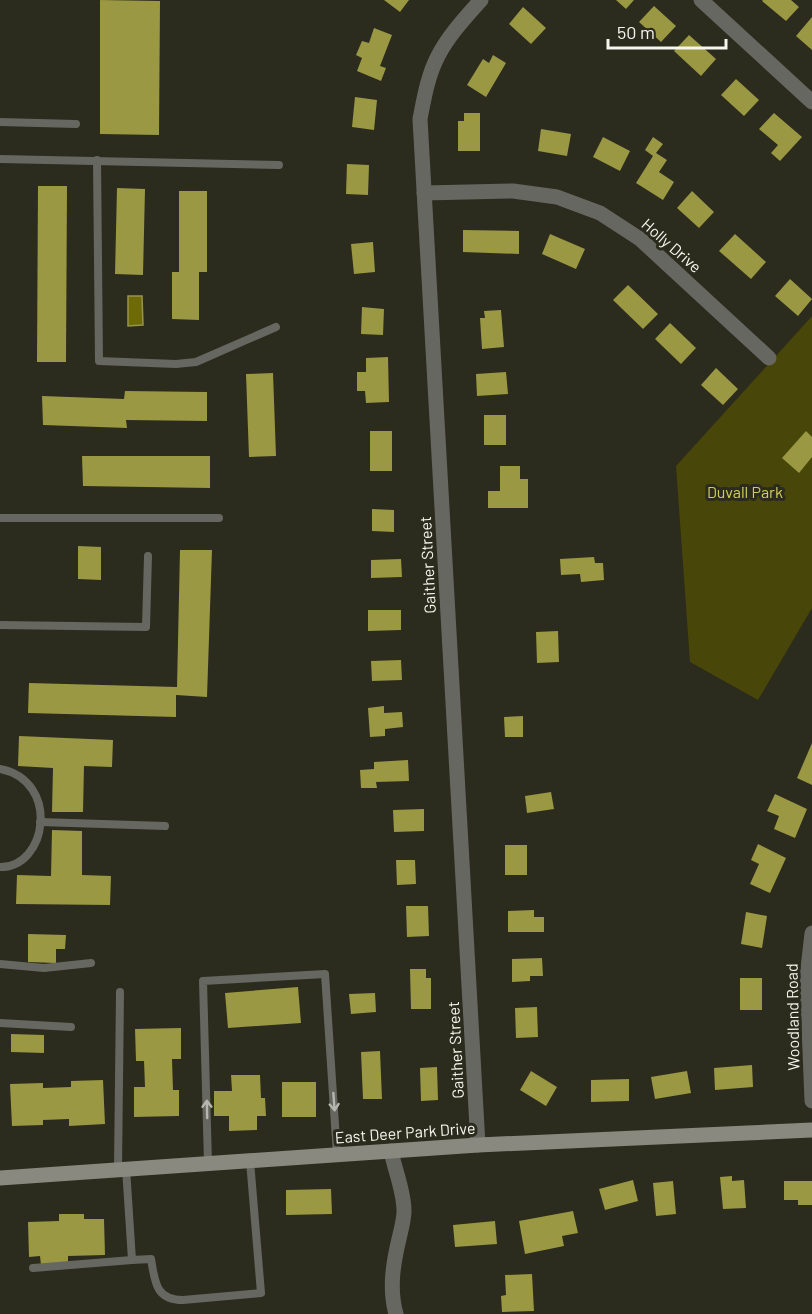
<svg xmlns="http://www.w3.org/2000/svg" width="812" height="1314" viewBox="0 0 812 1314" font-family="Barlow,sans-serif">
<rect width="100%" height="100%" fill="#2b2b1e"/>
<path fill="#484608" d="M812,316V608L758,700L690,662L676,466Z"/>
<path fill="#6e6b07" stroke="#96954c" stroke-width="1.5" d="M128,296H142L143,325L128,326Z"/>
<g fill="#9a9842">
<path d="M100,0L160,1L159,135L100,134Z"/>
<path d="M384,0H409L400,12Z"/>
<path d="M616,0H634L626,9Z"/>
<path d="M763,0H791L799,7L786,21L762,1Z"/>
<path d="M654,6L676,26L661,42L639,22Z"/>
<path d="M523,7L546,28L531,44L509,24Z"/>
<path d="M812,17V50L796,36Z"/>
<path d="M374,28L392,35L380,66L386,68L381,81L357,71L362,58L356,55L362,41L369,43Z"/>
<path d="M689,35L716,59L701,76L674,51Z"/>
<path d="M493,55L506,63L486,97L467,85L483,59L489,63Z"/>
<path d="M736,79L759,100L744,116L721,95Z"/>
<path d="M355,97L377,100L374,130L352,127Z"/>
<path d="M464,113H480V151H458V121H464Z"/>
<path d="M774,113L802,137L780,161L771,153L778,145L759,129Z"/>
<path d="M541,129L571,134L567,156L538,151Z"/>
<path d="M603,137L630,151L620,171L593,157Z"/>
<path d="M653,137L663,144L656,153L667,160L659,172L674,182L663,200L636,183L653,156L645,150Z"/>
<path d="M347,164L369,165L368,195L346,194Z"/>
<path d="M38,186H67L66,362H37Z"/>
<path d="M117,188L145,189L143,275L115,274Z"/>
<path d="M179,191H207V272H199V320L172,319V272H179Z"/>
<path d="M692,191L714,212L699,228L677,208Z"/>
<path d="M463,230L519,231V254L463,252Z"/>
<path d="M550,234L585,249L576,269L542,254Z"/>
<path d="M735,234L766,262L751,279L719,251Z"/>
<path d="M373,242L375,272L354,274L351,244Z"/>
<path d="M790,279L812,299L798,316L775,296Z"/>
<path d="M628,285L658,314L643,329L613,300Z"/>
<path d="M362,307L384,309L383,335L361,334Z"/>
<path d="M501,310L504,347L482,349L480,318H485L484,311Z"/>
<path d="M670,323L696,348L681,364L655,339Z"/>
<path d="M388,357L389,402L366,403L365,391H357V372H366V358Z"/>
<path d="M716,368L738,389L723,405L701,385Z"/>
<path d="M506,372L508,394L477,396L476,374Z"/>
<path d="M273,373L276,456L249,457L246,374Z"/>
<path d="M125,391L207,392V421L126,420L127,428L43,425L42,396L124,399Z"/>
<rect x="484" y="415" width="22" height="30"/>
<rect x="370" y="431" width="22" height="40"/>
<path d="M806,431L812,437V457L799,473L782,458Z"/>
<path d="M82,456H210V488L83,486Z"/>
<path d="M500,466H520V479H528V508H488V491H500Z"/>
<path d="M372,509L394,510V532L372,531Z"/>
<path d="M78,546L101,547V580L78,579Z"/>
<path d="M180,550H212L207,697L176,695V717L28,713L29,683L177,687Z"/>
<path d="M594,557L595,563H603L604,580L581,582L580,574L561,575L560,559Z"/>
<path d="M401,559L402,577L371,578V560Z"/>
<path d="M368,610H401V630L368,631Z"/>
<path d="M558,631L559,662L537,663L536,632Z"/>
<path d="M401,660L402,680L372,681L371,661Z"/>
<path d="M384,706V713L402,712L403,727L385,729V736L370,737L368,708Z"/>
<path d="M523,716V737H505L504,717Z"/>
<path d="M19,736L113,740L112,767L84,766L83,812H52L53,768L18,766Z"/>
<path d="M812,743V785L797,778Z"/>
<path d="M408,760L409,781L376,782L377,788H361L360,770L374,769V762Z"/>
<path d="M551,792L554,809L527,813L525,796Z"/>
<path d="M775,794L807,809L795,838L774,829L779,816L767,811Z"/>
<path d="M424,809V831L394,832L393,810Z"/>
<path d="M52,830L82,831V875L111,876L110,905L16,904L17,875L51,876Z"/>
<path d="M758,844L786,858L770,893L750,884L759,864L751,860Z"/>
<rect x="505" y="845" width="22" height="30"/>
<path d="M396,860H415L416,884L397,885Z"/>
<path d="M406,906H428L429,936L407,937Z"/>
<path d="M534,910V917H544V932H508V911Z"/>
<path d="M746,912L767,916L762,948L741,944Z"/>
<path d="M28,934L66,935L65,949H56V963L28,962Z"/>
<path d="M542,958L543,976H530V981L512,982V959Z"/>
<path d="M410,969H426V978H431V1009H411Z"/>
<rect x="740" y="978" width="22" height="32"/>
<path d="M298,987L301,1023L228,1028L225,993Z"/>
<path d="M375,993L376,1012L351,1014L349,994Z"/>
<path d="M537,1007L538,1037L516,1038L515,1008Z"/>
<path d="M181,1028V1059H172L173,1090H179V1116L134,1117V1087H145L144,1061H136L135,1029Z"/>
<path d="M11,1034L44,1035V1053L11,1052Z"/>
<path d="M380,1051L382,1099H363L361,1052Z"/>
<path d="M752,1065L753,1087L715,1090L714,1068Z"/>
<path d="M437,1067L438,1100L421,1101L420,1068Z"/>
<path d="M531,1071L557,1087L546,1106L520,1090Z"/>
<path d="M687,1071L691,1093L655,1099L651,1077Z"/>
<path d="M231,1075H260L261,1098H265L266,1116H257V1130L229,1131V1116H214V1091H232Z"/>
<path d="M629,1079V1101L591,1102V1080Z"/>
<path d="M103,1080L105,1124L69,1126V1119L43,1120V1125L12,1126L10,1084L43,1083V1088L71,1087V1081Z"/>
<rect x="282" y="1082" width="34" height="35"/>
<path d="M732,1176V1181L744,1180L746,1208L723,1209L720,1177Z"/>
<path d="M633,1180L638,1201L605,1210L599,1189Z"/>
<path d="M673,1181L676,1214L656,1216L653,1183Z"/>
<path d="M784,1181H812V1205H798V1200H784Z"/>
<path d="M331,1189L332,1214L286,1215V1190Z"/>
<path d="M573,1211L578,1233L562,1236L564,1246L525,1254L519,1221Z"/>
<path d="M59,1214H84V1219H104L105,1255L68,1256V1264L41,1265L40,1256L29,1257L28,1222L59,1221Z"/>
<path d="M495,1221L497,1244L455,1247L453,1225Z"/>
<path d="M532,1274L534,1311L502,1312L501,1296L506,1295L505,1275Z"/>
</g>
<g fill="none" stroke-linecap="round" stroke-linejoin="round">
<g stroke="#676761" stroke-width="8">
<path d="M0,122L76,124"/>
<path d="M0,159L279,165"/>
<path d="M97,160L99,361L176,364L196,362L276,327"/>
<path d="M0,518H219"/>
<path d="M0,625L146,627L148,556"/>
<path d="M0,769C61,781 47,868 0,867"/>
<path d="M40,822L165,826"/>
<path d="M0,964L44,968L91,963"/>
<path d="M0,1023L71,1027"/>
<path d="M208,1163L203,981L325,974L337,1155"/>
<path d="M126,1168L132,1260L151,1259C155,1281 155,1300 183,1300L261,1293L250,1161"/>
<path d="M118,1169L120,992"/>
<path d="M33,1268L132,1260"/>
</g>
<g stroke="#676761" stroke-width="15">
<path d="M701,0L812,102"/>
<path d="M424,193L513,191L557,197L600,213L640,239L769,358"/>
<path d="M812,933L807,977L812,1101"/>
<path d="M478,1145L420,119C424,98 428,75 438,56C449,35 465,18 481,0"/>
<path d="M391,1151C395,1171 404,1191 404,1211C404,1220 401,1230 399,1239C393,1264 389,1289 396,1314"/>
</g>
<path stroke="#89897f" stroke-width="15" d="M0,1178L478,1145L812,1130"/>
</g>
<defs><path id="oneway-shaft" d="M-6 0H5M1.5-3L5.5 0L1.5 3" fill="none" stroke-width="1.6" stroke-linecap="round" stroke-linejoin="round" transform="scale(1.5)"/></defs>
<g stroke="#b5b6ae">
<use href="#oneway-shaft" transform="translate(334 1102) rotate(86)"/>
<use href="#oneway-shaft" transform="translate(207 1109) rotate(-91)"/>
</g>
<g text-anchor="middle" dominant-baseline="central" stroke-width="6" stroke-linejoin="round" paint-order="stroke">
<g font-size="16" fill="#f5f6ed" stroke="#2b2b1e">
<text transform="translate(672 245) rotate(41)">Holly Drive</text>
<text transform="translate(427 565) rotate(-93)">Gaither Street</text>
<text transform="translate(792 1017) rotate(-91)">Woodland Road</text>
<text transform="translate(455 1050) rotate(-93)">Gaither Street</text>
<text transform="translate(405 1132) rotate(-4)">East Deer Park Drive</text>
</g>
<g font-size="16" fill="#d0ce59" stroke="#2b2b1e">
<text x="745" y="491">Duvall Park</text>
</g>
</g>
<path d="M608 39v9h118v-9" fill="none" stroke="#f5f6ed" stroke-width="3"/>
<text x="617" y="39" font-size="18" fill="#f5f6ed" stroke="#2b2b1e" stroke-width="4.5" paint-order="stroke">50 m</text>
</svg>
